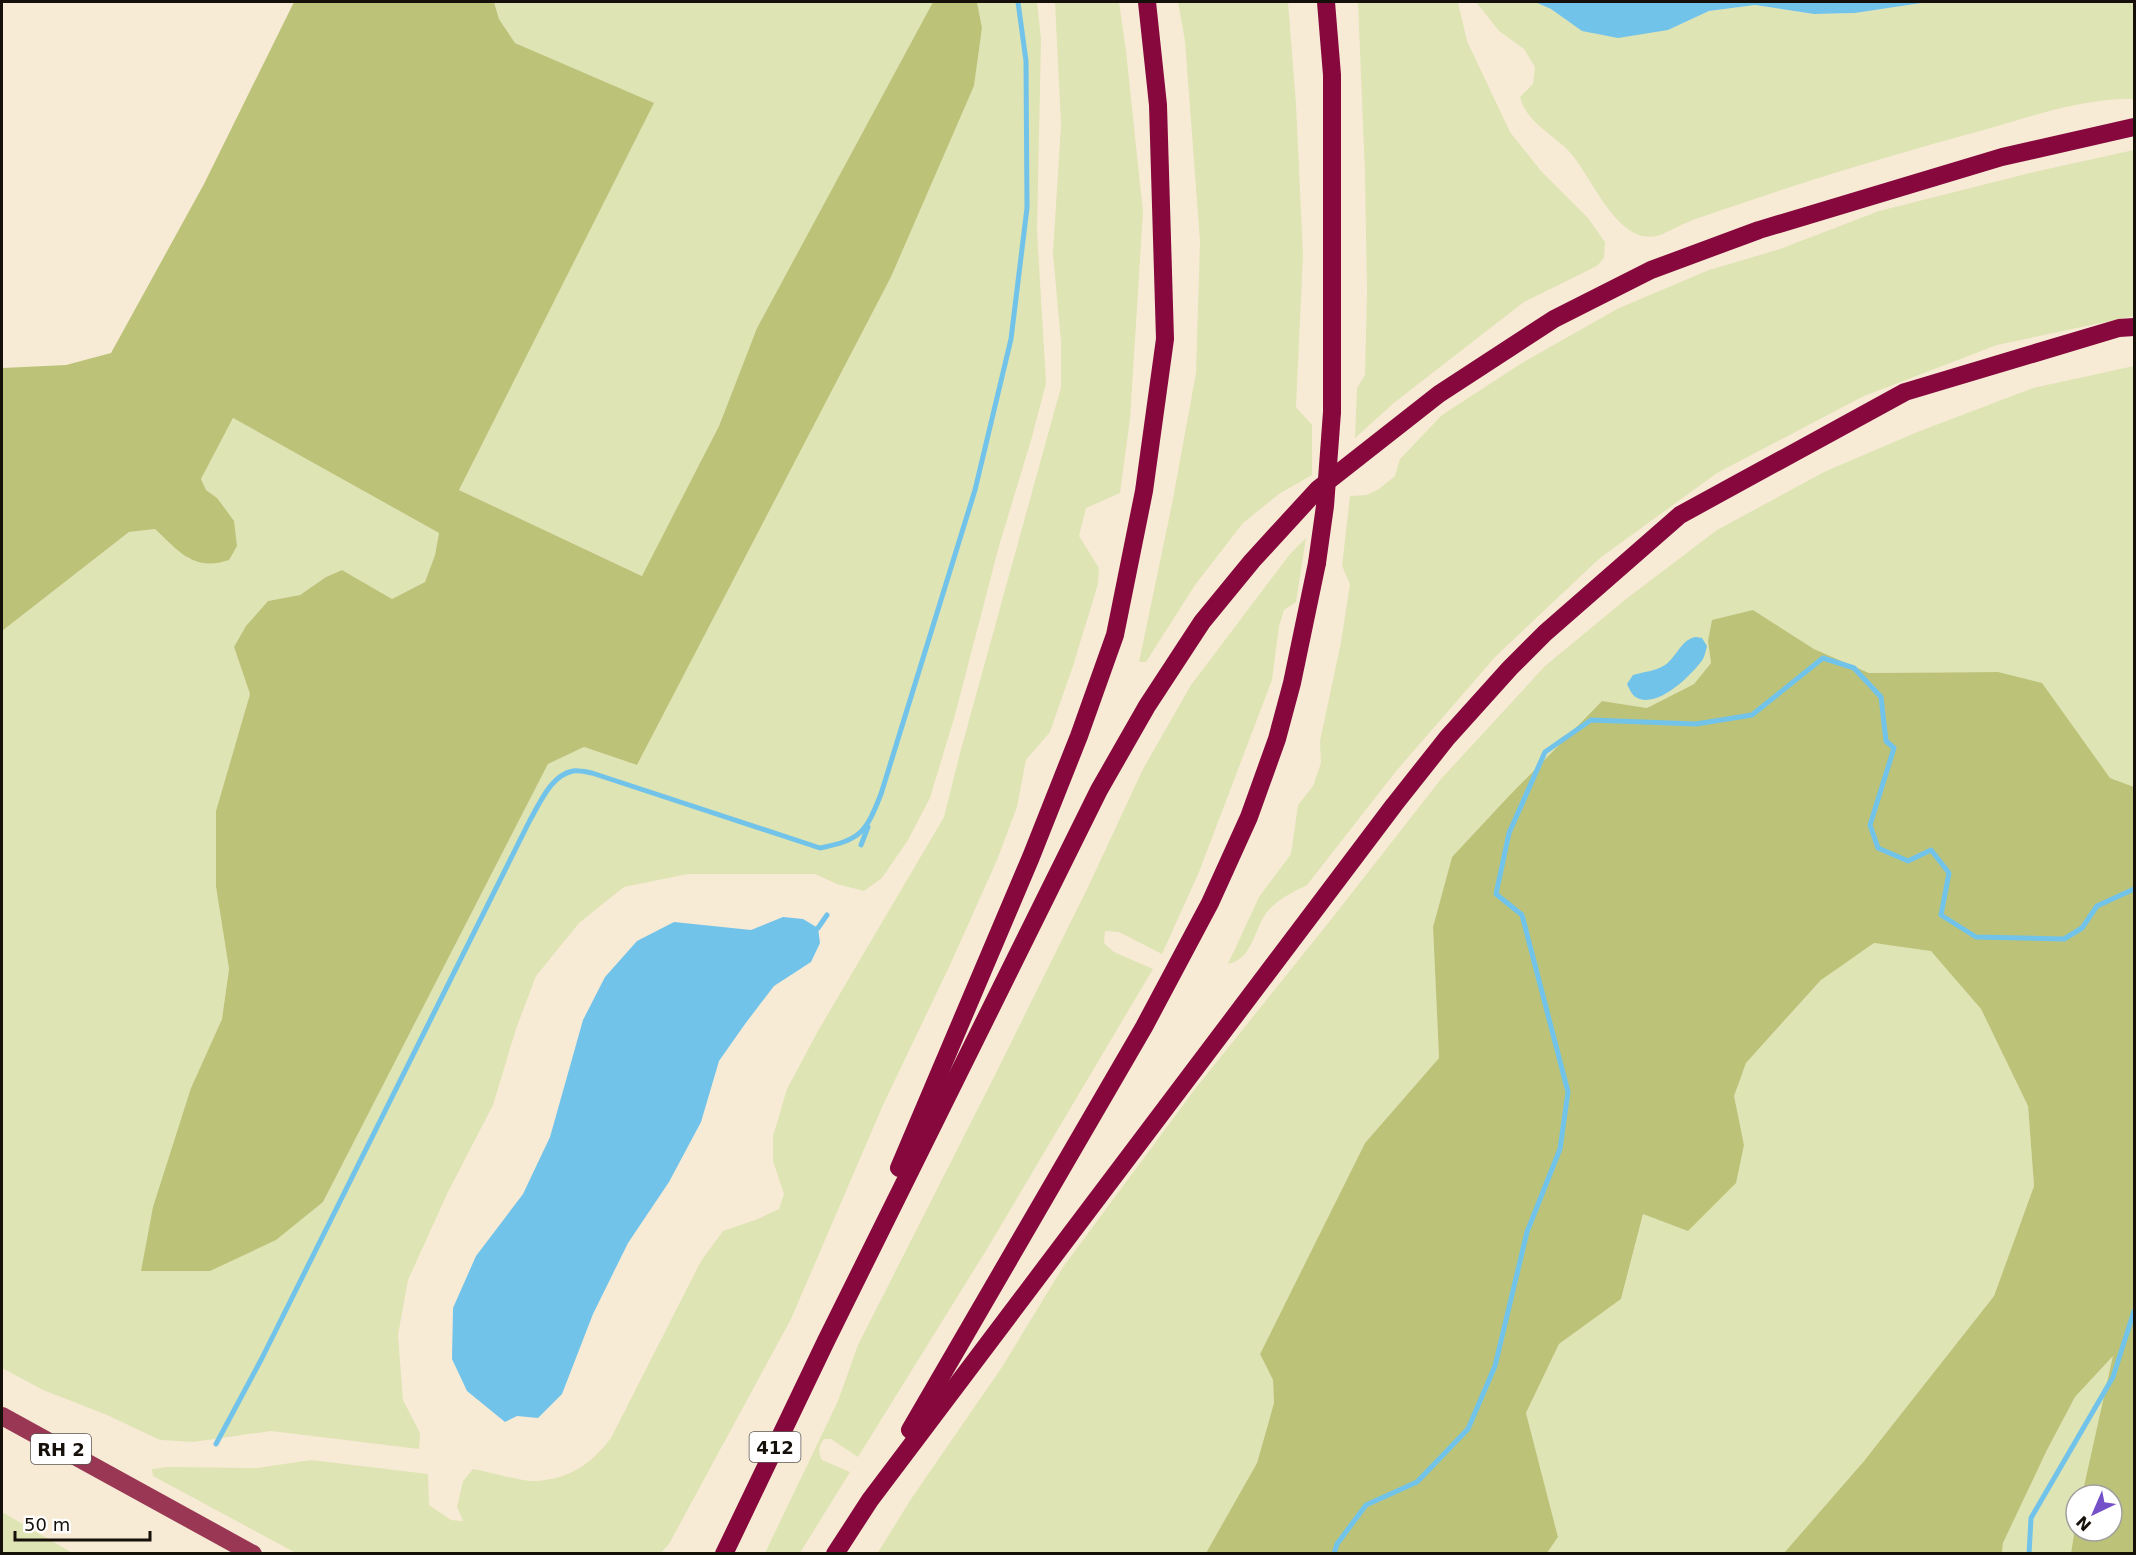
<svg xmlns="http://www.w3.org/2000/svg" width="2136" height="1555" viewBox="0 0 2136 1555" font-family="'DejaVu Sans',sans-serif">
<rect width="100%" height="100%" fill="#f8ebd6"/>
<g fill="#dee4b4">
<path d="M494,2H933L757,328L719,426L643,576L459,490L653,103L515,43L499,19Z"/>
<path d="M977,2H1037L1041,39L1037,231L1046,383L1032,437L999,546L955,715L930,798L908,840L882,878L864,891L837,884L815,874H688L624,887L579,923L536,976L516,1029L493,1105L448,1192L408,1280L398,1335L403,1400L420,1433L419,1449L271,1431L193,1442L160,1440L107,1415L43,1390L2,1368V631L129,532L155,529L190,560L217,498L206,490L201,479L233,418L439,533L435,555L425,582L392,599L342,570L326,577L300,595L268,601L234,647L250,694L216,811V887L229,969L222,1019L191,1088L323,1202L548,764L584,747L637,765L891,277L974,86L982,28Z"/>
<path d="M1055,2H1119L1126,51L1143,212L1130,419L1120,493L1086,508L1079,536L1099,568L1098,584L1073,666L1050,732L1026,760L1017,807L997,860L950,965L883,1105L791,1319L669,1544L660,1554L296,1553L153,1476L152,1469L168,1467L257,1468L311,1460L428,1474L429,1505L451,1520L463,1521L457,1507L463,1481L473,1469C489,1472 524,1482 537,1481C571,1478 591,1464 611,1438L701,1261L723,1231L758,1219L779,1209L784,1194L773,1161V1136L787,1089L818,1031L944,817L960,753L1061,387V342L1053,253L1061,125Z"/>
<path d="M1178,2H1288L1296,104L1303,255L1296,407L1312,425V475L1279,494L1243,523L1195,585L1146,662H1139L1172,504L1196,373L1200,241L1185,41Z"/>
<path d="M1358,2H1458L1467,41L1510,132L1541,171L1588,218L1605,242L1604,258L1597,266L1524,302L1395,402L1355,438L1357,388L1365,375L1367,292L1365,174Z"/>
<path d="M1476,2H1535L1551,9L1582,31L1668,30L1709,11L1755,5L1814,14L1855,13L1928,2H2134V99C2081,98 2030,117 1980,131C1895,154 1811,179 1728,208C1714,213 1699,217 1686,223C1676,227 1667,233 1657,236C1653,237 1643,237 1639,235C1611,225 1591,179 1573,156C1557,135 1528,126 1520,97L1533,84L1535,67L1524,49L1499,31Z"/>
<path d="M2134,150V316L1997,345L1864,396L1717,473L1600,558L1496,656L1397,770L1307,885C1294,892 1277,899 1267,912C1254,929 1253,959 1228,964L1259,897L1291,854L1298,805L1313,786L1321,763L1320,741L1341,642L1350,584L1342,566L1350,496L1367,495L1379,489L1395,476L1400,459L1442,415L1522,363L1619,308L1709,270L1780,249L1879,211L2038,171Z"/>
<path d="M2134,366V787L2110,778L2082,741L1998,672L1869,673L1814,649L1753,610L1708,641L1711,663L1694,684L1647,708L1602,701L1507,798L1452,857L1433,927L1439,1058L1365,1143L1260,1354L1273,1380L1274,1403L1257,1463L1206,1553L877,1554L911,1499L1002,1367L1063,1267L1195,1089L1333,917L1441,779L1545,666L1626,599L1717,530L1826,471L1920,431L2033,388Z"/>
<path d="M1306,538L1296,602L1284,610L1279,626L1272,680L1199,872L1162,954L1119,932L1105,931L1104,943L1114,952L1153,969L987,1249L858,1457L831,1439H824C818,1447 818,1452 822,1460L850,1472L800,1553H765L838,1401L858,1345L997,1071L1089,885L1143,769L1191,685L1290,554Z"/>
<path d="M1874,943L1931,950L1981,1009L2028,1106L2034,1186L1994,1296L1864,1461L1784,1553H1547L1558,1537L1526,1413L1559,1344L1621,1299L1643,1214L1744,1145L1733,1096L1746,1063L1824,977Z"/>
<path d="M2114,1355L2082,1495H2076V1522L2071,1553L2002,1554L2003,1543L2047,1450L2075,1397Z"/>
<path d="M2,1512L69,1551L72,1553H2Z"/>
</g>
<g fill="#bcc379">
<path d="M294,2H494L499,19L515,43L654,103L459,490L642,576L719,426L757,328L933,2H977L982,28L974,86L891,277L637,765L584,747L548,764L323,1202L276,1240L210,1271H141L153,1207L191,1088L222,1019L229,969L216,887V811L250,694L234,647L246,626L268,601L300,595L326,577L342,570L392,599L425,582L435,555L439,533L233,418L201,479L206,490L217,498L234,521L237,546L229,560C193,572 179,551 155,529L129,532L2,631V368L66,365L111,353L204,184Z"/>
<path d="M1753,610L1814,649L1869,673L1998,672L2042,683L2110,778L2134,787V1553H2071L2076,1522V1531H2112V1495H2082L2113,1356L2075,1397L2047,1450L2003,1543L2002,1553H1784L1864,1461L1994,1296L2034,1186L2028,1106L1981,1009L1931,951L1874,943L1821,980L1746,1063L1734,1096L1744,1145L1736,1183L1688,1231L1643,1214L1621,1299L1559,1344L1526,1413L1558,1537L1547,1553H1206L1257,1463L1274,1403L1273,1380L1260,1354L1365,1143L1439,1058L1433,927L1452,857L1507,798L1602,701L1647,708L1694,684L1711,663L1708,641L1712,620Z"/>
</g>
<g fill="#72c3e9">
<path d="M1535,2H1928L1855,13L1814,14L1755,5L1709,11L1668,30L1618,38L1582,31L1551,9Z"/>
<path d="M1696,637L1702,638L1707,646C1706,650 1705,655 1703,659C1692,675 1655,712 1634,696C1631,693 1629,688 1627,684L1633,675C1643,672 1656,671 1665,665C1677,657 1681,639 1696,637Z"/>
<path d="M783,917L803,919L818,928L820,943L811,962L774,986L745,1024L719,1061L701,1122L669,1182L628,1243L593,1314L562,1394L538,1418L517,1416L505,1422L467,1391L452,1359L453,1308L476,1256L523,1194L550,1137L583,1020L605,977L637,941L674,922L751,930Z"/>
</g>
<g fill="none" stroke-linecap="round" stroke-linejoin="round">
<g stroke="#72c3e9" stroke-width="5">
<path d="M861,845L868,827"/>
<path d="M818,928L827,915"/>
<path d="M216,1444L262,1358L530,820C540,803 551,775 573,771C578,770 586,772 592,773L820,848C861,840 866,832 881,794L975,490L1011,339L1027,208L1026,61L1018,2"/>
<path d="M1334,1554L1337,1544L1366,1505L1417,1482L1468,1429L1495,1366L1527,1232L1560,1149L1568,1092L1522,915L1496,894L1509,833L1545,752L1591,720L1696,724L1752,715L1823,658L1854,668L1881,697L1886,741L1894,748L1870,825L1878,848L1908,861L1931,850L1949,873L1941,915L1976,937L2064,939L2082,928L2097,906L2134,889"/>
<path d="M2029,1554L2031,1518L2113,1377L2134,1311"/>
</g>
<path stroke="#993754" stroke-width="18" d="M2,1416L253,1554"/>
<g stroke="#86083d" stroke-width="18">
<path d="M1326,2L1332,75V412"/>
<path d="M899,1168L1031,857L1079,736L1115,635L1144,491L1165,339L1158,105L1147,2"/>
<path d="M910,1430L1144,1027L1210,903L1249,817L1277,739L1292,683L1317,563"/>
<path d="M724,1554L826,1341L1099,790L1147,706L1202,622L1252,561L1318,489L1439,394L1554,319L1651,270L1759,230L2002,157L2134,127"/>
<path d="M835,1554L870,1500L1394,805L1447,738L1510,668L1545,633L1680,515L1905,392L2119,328L2134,327"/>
</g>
<path stroke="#86083d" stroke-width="18" d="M1317,563L1325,506L1332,412"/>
</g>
<g text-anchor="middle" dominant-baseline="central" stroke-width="5" stroke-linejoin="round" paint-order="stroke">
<g fill="#fff" stroke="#5b5853" stroke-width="1.5">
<rect x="749.5" y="1432" width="51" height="30" rx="4.5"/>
<rect x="31" y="1434" width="60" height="30" rx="4.5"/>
</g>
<g font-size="18" font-weight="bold" fill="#151009">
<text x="775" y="1447">412</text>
<text x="61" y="1449">RH 2</text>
</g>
</g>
<rect width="2136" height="1555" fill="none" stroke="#151009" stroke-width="6"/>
<g transform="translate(2094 1513) rotate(224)"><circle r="28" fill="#ffffff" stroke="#a19f9d" stroke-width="1.5"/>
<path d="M0-4.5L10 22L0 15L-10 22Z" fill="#7450c9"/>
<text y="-9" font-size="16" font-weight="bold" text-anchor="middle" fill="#151009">N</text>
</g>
<path d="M15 1531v9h135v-9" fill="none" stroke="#151009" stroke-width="3"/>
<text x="24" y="1531" font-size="18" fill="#151009" stroke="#ffffff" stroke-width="4.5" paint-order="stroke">50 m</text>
</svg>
